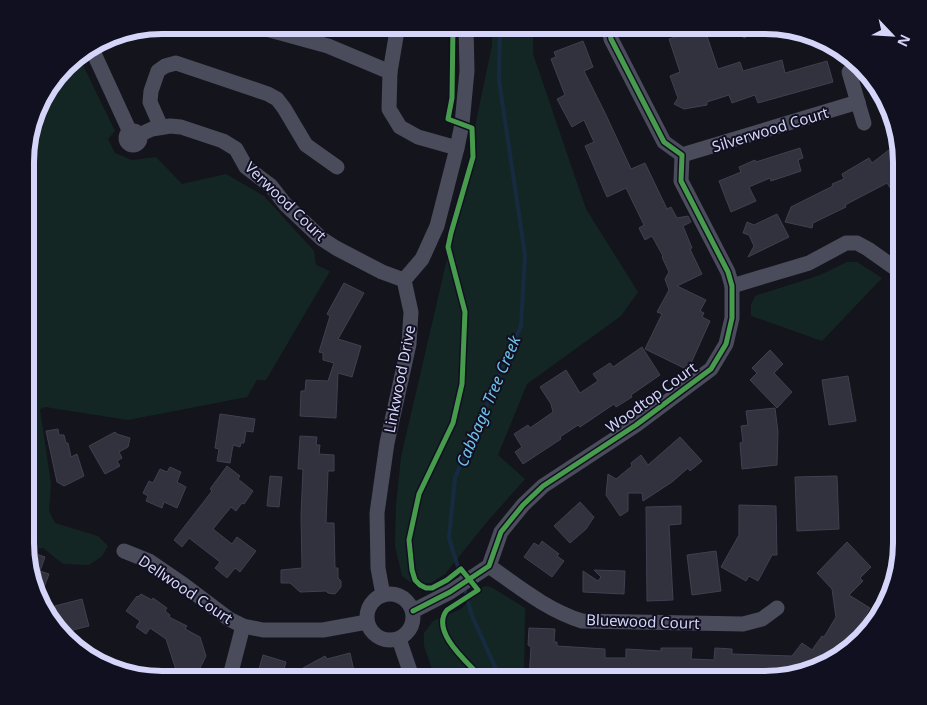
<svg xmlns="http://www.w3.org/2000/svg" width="927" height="705" viewBox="0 0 927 705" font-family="'Noto Sans',sans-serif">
<rect width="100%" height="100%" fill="#14141c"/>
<g fill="#142624">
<path d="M492,25H533V54L586,209L638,292L621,316L527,384L498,455L525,479L486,523L445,574L431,583H412L402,576L395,546L396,505L401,457L453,233L492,45Z"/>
<path d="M78,55L115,131L108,139L115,153L132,160L156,157L182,184L226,174L264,196L314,251L316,265L330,271L266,380H257L247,397L128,420L45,407L40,409L51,484L49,511L55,523L98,536L108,546L102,556L89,565L63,564L43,548H25L26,143L43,93L72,59Z"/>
<path d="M847,262H857L882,278L822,341L751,316V305L755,296L820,275Z"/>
<path d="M487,586L493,588L525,608L524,680H436L424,646V633L433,621L461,609L482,587Z"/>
</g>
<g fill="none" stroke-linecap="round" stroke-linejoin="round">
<g stroke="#162b40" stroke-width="4">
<path d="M462,580L449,538L455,478L521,326L525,255L499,80L500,25"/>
<path d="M464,587L472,616L501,680"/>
</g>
</g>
<g fill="#32323e" stroke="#40404f">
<path d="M718,25H751L745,38Z"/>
<path d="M704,27L718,69L740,62L743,71L782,60L785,73L827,61L833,82L758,103L755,95L732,103L729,95L707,102V105L684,109L674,104L678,98L670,76L680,72L669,39Z"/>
<path d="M583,41L593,67L584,71L606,115L631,169L645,163L667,209L671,207L677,218L688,216L691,222L683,226L692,248L690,249L702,274L677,286L706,300L700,311L704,313L702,317L710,321L688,370L645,349L662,314L657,312L669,290L665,279L669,272L662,257L663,256L652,236L645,240L639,228L644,225L626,188L607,197L585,146L594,142L584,120L572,127L557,99L565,95L551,59L556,57L554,52Z"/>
<path d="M898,143L902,161V206L887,183L845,205L846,207L813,223L812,228L785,222L791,207L833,186L832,184L844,179L842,174L869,158L872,163Z"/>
<path d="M800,148L803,158L798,160L801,171L771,181L770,178L749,187L756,201L731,212L719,181L741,172L739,167L755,160L756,162Z"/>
<path d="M777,214L789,237L748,257L754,246L749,235L743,233L747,222L754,225Z"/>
<path d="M344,283L364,293L338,339L361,346L352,377L338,373L336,418L300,416L301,391H305L306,380L328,381L334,363L323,360V353L319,352L330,316L327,314Z"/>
<path d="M642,347L660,375L631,395L632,397L616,407L614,404L580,427L578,425L560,437L561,439L523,464L515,452L522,447L514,434L528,425L530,428L553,412L551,404L540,387L566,370L580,393L598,381L593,374L610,363L613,367Z"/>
<path d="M770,350L783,364L774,373L792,392L777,408L750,380L757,373L752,368Z"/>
<path d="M848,376L856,421L829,425L822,380Z"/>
<path d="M775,408L778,432L777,465L742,469L740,443L743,442L741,426L748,425L746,411Z"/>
<path d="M220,414L255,419L253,432L246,431L244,443H241L240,447L233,445L230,463L217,461L219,449L215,448Z"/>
<path d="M58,429L59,435H64L66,443H68L71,457L77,454L84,476L64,486L57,482L46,431Z"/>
<path d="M115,432L117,434L130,438L128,447L119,452L122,458L117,461L120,466L105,474L89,446Z"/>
<path d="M300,436L317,437L316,445H320L319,454L334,455V471H328L326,523H334L335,568H338V578L341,581V587L335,594L328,593L326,591L300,592L290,583H281V570L302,568L301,516L303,469H298Z"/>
<path d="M680,437L702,461L690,471L688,468L672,482L643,501L642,493H628V511L620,516L606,495L608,474L616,479L632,466L631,463L641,455L648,465Z"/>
<path d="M227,466L240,476L238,479L253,491L244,504L242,503L236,511L231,507L213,529L232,544L237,537L256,551L240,572L235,568L227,578L215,568L220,562L189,538L182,547L174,540L212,491L210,489Z"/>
<path d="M170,467L181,472L177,482L186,487L177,508L164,502L162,508L146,501L148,496L143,493L149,481L153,483L160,469L167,472Z"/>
<path d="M270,476L282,477L279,507L267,506Z"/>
<path d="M837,476L839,529L797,531L795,477Z"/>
<path d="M580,502L594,517L586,529L570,543L554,526Z"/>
<path d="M739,505L776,506L777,555H772L758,581L749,576L746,581L721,567L739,535Z"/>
<path d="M681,506V524L669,525L673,600L647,601L646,507Z"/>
<path d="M542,541L559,554L557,556L564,561L552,577L524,557L534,543L539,546Z"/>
<path d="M847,542L871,567L860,578L863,581L849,595L870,608L842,653L826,666L766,680L529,679L531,647L528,645L529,628L555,629L554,642H557V646L605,649V658H626V649L661,651V648H692L691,659L714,660L715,648L732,649V654L792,656L802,643L812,650L822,636L824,637L836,617L832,589L817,573Z"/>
<path d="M25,550L45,557L40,571L49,574L43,590L34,587Z"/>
<path d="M716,551L721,591L692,595L687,555Z"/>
<path d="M594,570L625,571L624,594L583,592V571L598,581L601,577Z"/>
<path d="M141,594L152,600L153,598L167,608L165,611L170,615L169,617L187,626L185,629L200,637L206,656L199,670L202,672L198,680H191L177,673L166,639L150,628L146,634L136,627L140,621L126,611L137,596L138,597Z"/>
<path d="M82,599L89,626L73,630L77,650L72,646L61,633L55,606Z"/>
<path d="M350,653L356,680H309L303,668L325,656L327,659Z"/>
<path d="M263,655L286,662L281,680H260V673L258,672Z"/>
</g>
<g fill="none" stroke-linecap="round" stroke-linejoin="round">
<g stroke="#4a4b5b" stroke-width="15">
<path d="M251,25L328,46L390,72"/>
<path d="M398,25L390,72L389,109L400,127L418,137L457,148"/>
<path d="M91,47L130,132"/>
<path d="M849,72L864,123"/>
<path d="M161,127L150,102L151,91L158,71L165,66L176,63L268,94L277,99L284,108L306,145L337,167"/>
<circle cx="133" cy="138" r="7"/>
<path d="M139,135L152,129L170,126L181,127L223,141L236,149L246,167L271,186L285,204L322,239L336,248L382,272L404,280"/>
<path d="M682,155L858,102"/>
<path d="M732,286L809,263L846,243H857L868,249L902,273"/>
<path d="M124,551L149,561L184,585L229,619L243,626L263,630H323L367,622"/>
<path d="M489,566C519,587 547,610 582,621L743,624L762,619L777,608"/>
<circle cx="390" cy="617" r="23"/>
<path d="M383,595L378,568L377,513L387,443L409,344L411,312L404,280L422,259L437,226L457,148L462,124L467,71L466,25"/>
<path d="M413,611L450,592L489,566L501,532L523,505L543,486L636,425L711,369L726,344L732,318V286L728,272L681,181L682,155L664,142L611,39L608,25"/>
<path d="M399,639L413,680"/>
<path d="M229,680L243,626"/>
</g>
<defs>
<g id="cycleway">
<path d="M453,25L452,98L448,119L472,128L473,157L451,233L448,247L465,312L462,384L453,423L419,494L409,540L412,570L415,580L420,585L426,588H432L447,580L461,569L478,590L447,610C430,631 467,662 480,676L481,680"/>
<path d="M413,611L450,592L489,566L501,532L523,505L543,486L636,425L711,369L726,344L732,318V286L728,272L681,181L682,155L664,142L611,39L608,25"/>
</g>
</defs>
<use href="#cycleway" stroke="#111020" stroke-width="8"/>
<use href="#cycleway" stroke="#469c4c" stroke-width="5"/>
</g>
<g text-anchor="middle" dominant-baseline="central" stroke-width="4" stroke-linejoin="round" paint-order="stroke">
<g font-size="15" fill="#d4d5f9" stroke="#111020">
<text transform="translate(770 129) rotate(-17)">Silverwood Court</text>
<text transform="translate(286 201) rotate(44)">Verwood Court</text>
<text transform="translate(399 379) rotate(-79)">Linkwood Drive</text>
<text transform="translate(651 397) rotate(-36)">Woodtop Court</text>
<text transform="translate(186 589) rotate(34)">Dellwood Court</text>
<text transform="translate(643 621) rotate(2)">Bluewood Court</text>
</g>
<g font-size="16" font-style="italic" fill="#70c1eb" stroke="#111020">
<text transform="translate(488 401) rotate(-67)">Cabbage Tree Creek</text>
</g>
</g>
<path d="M0 0H927V705H0ZM162 34H765A128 128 0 0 1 893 162V543A128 128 0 0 1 765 671H162A128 128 0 0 1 34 543V162A128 128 0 0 1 162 34Z" fill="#111020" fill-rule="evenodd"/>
<path fill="none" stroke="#d4d5f9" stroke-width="6" d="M162 34H765A128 128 0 0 1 893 162V543A128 128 0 0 1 765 671H162A128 128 0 0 1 34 543V162A128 128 0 0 1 162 34Z"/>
<g transform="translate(892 35) rotate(115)" stroke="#111020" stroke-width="4" paint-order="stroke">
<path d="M0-4L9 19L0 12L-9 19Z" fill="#d4d5f9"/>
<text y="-8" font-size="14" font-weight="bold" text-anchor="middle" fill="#d4d5f9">N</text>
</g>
</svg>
